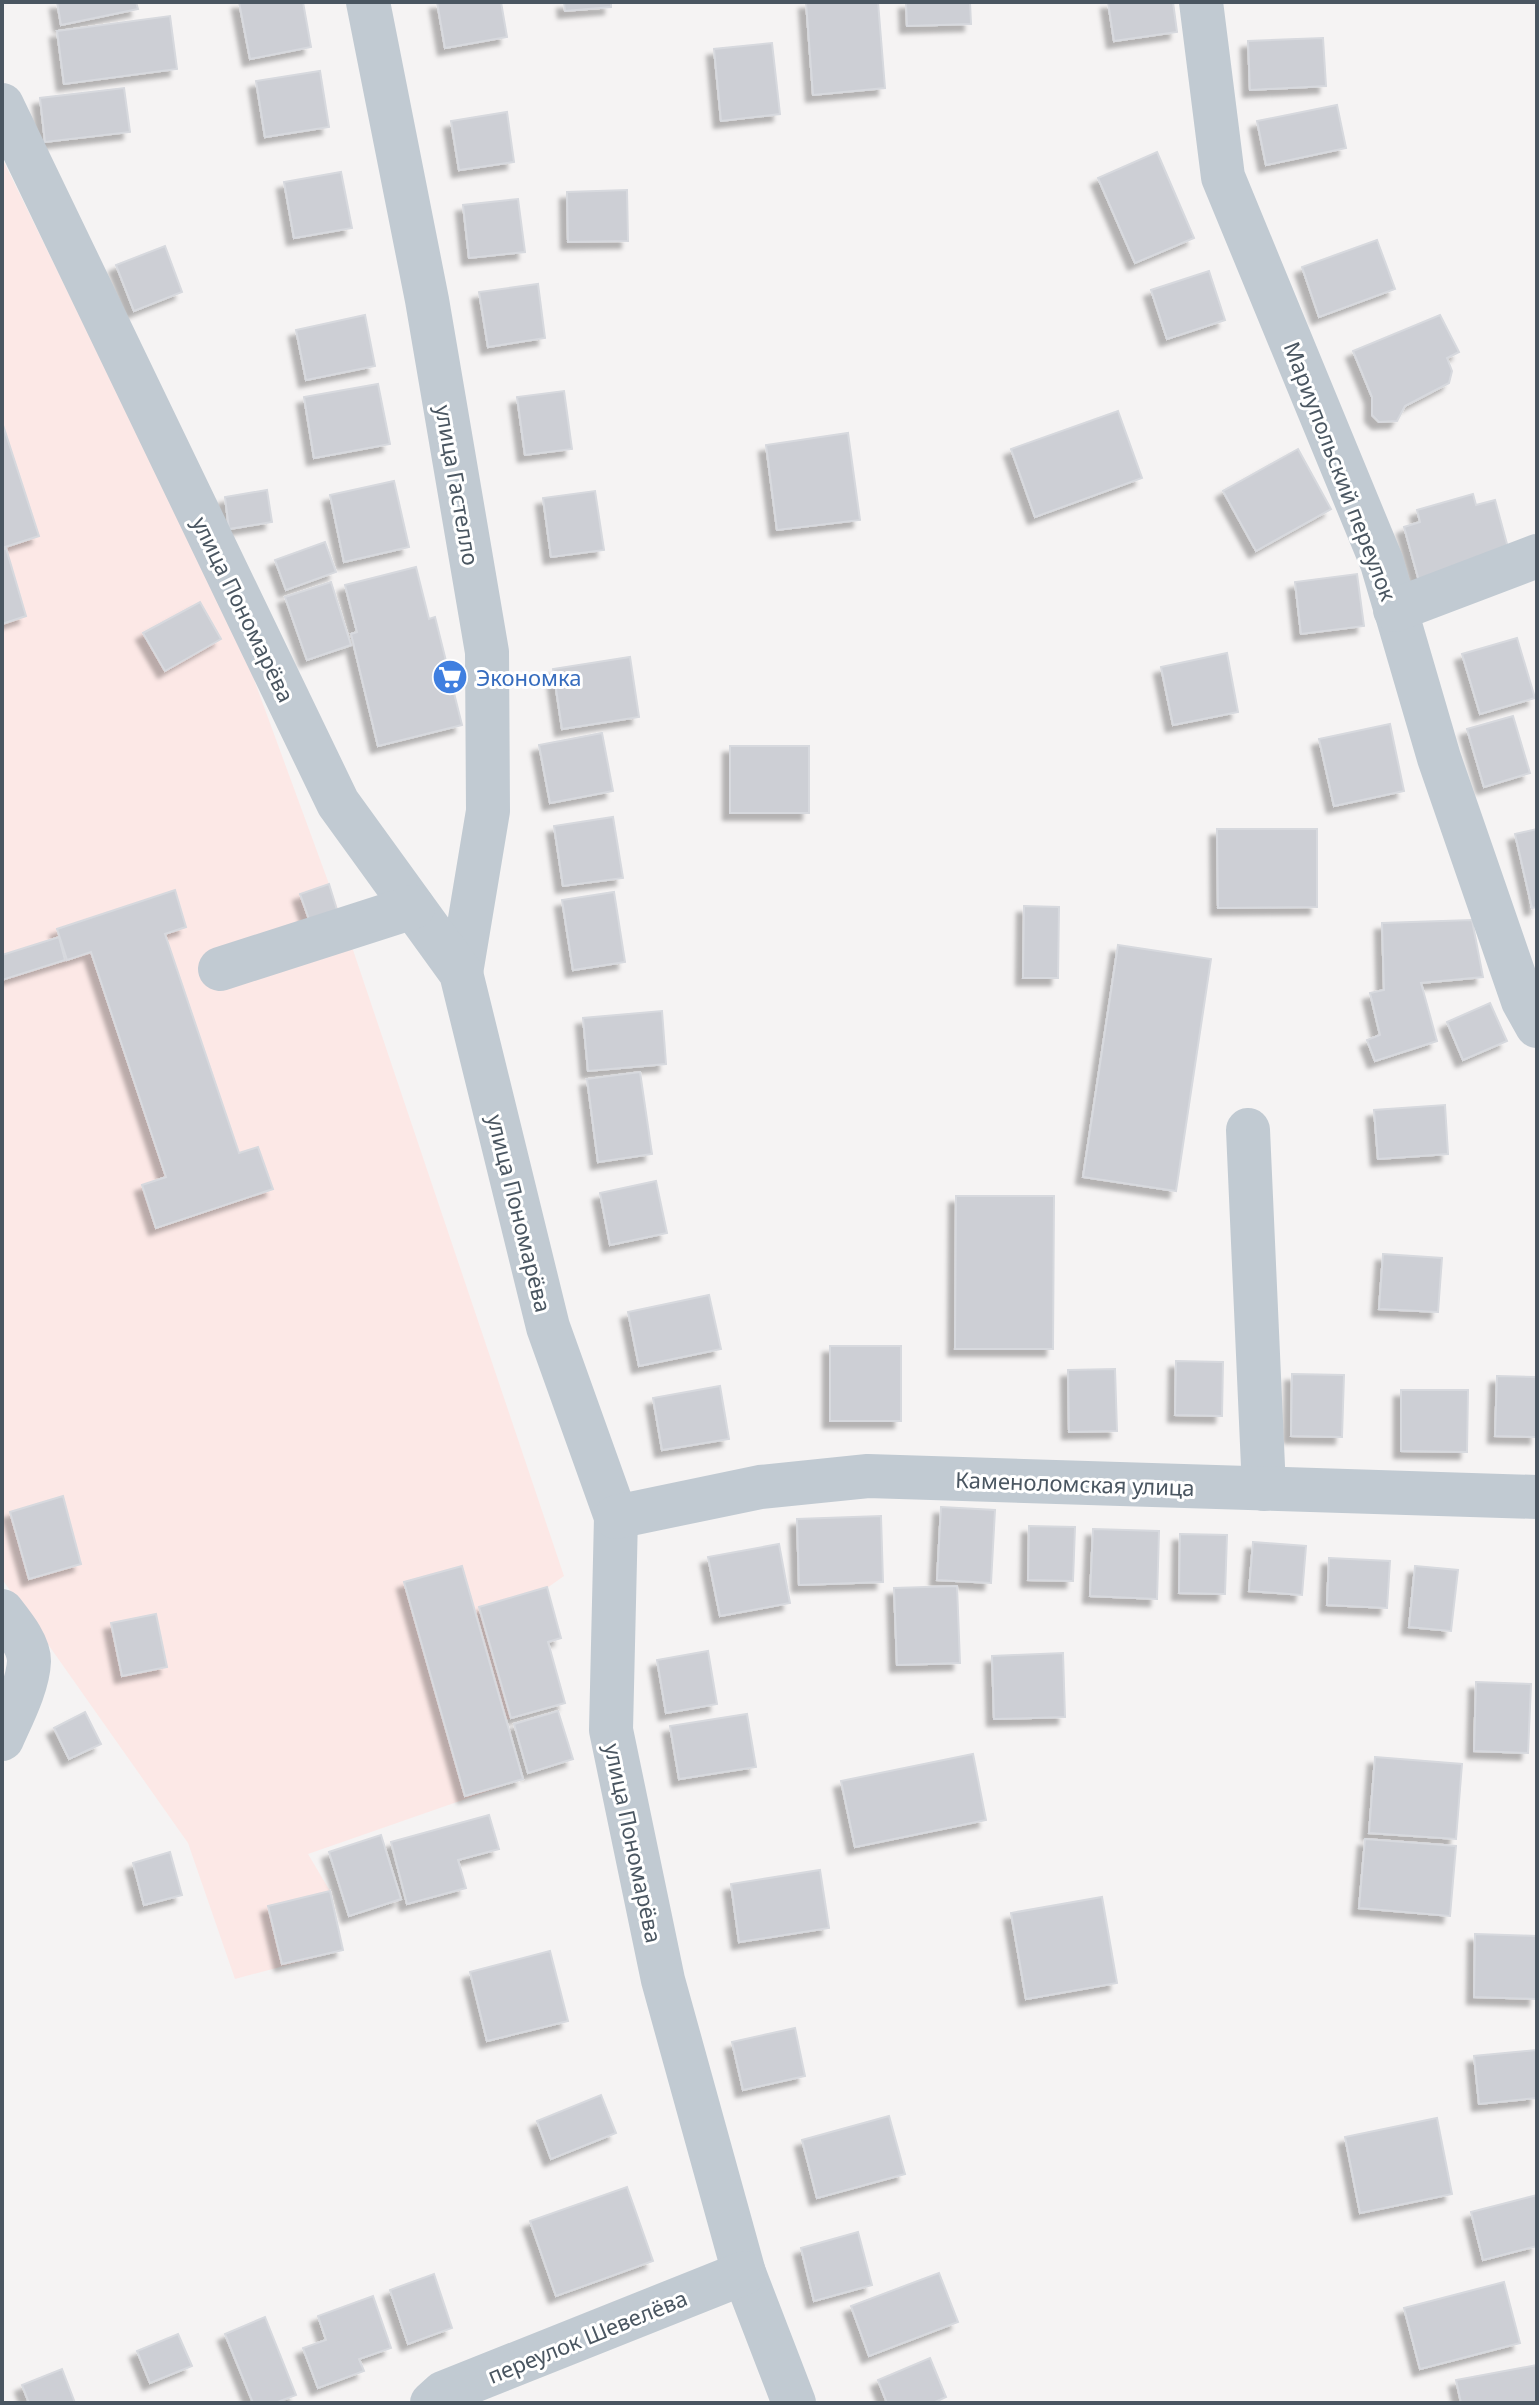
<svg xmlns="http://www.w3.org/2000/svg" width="1539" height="2405" viewBox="0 0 1539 2405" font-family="'Noto Sans',sans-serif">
<defs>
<filter id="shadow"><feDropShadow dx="-7" dy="7" stdDeviation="2" flood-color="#0004"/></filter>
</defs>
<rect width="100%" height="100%" fill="#f5f3f3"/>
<path fill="#fce8e6" d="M2,158L241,644L351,944L564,1576L547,1588L561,1638L548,1643L565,1703L506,1720L523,1779L308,1854L330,1891L343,1950L235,1979L188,1843L2,1579Z"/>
<g fill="#cdcfd5" stroke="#d7d9de" stroke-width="2" filter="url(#shadow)">
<path d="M57,2H136L138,9L61,25Z"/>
<path d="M239,2H303L311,47L250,59Z"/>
<path d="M437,2H501L507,37L445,48Z"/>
<path d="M564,2H611V7L565,11Z"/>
<path d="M806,2H878L885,88L813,95Z"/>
<path d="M906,2H970L971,24L907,26Z"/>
<path d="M1108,2H1173L1177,32L1114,41Z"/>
<path d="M170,16L177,69L64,84L57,31Z"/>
<path d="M1323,38L1326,86L1250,90L1248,41Z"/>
<path d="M772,43L780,114L721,121L714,49Z"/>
<path d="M320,71L329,127L265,137L256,81Z"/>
<path d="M124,88L130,132L45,142L40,98Z"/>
<path d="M1337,105L1346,148L1266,165L1257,121Z"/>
<path d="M507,112L514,162L459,170L451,121Z"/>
<path d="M1157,152L1194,238L1135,263L1098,178Z"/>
<path d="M341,172L352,228L294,238L284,182Z"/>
<path d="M627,190L628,241L568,242L567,192Z"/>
<path d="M518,199L525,252L469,258L463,205Z"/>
<path d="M1377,240L1395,289L1319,317L1302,267Z"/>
<path d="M165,246L182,292L134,311L116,265Z"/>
<path d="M1209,271L1225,320L1167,339L1151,290Z"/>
<path d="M538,284L545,338L488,347L479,292Z"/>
<path d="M365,315L375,366L306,380L296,330Z"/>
<path d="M1440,315L1459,352L1447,358L1452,371L1449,383L1405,406L1397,421L1379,422L1372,415V397L1353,351Z"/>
<path d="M378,384L390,444L314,458L304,397Z"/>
<path d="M564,391L572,449L525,455L517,397Z"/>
<path d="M1118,411L1142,478L1035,517L1011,449Z"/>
<path d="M2,422L39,536L2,548Z"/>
<path d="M848,433L860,520L777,530L766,445Z"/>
<path d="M1298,449L1331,509L1256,551L1223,491Z"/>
<path d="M394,481L409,547L344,562L330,495Z"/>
<path d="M267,490L272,522L229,529L225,497Z"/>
<path d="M595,491L604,550L551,557L543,498Z"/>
<path d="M1473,494L1476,505L1495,500L1510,555L1419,581L1404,527L1420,522L1417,510Z"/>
<path d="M325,542L336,572L286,590L275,560Z"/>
<path d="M6,548L26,616L2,624V550Z"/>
<path d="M416,567L429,619L435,617L462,725L378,746L351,634L357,632L345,585Z"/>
<path d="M1357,574L1364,626L1301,634L1295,582Z"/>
<path d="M331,582L351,645L307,660L285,597Z"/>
<path d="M200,602L221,639L165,671L143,633Z"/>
<path d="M1517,638L1535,698L1480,714L1462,654Z"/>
<path d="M1227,653L1238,712L1173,725L1161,667Z"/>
<path d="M630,657L639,717L562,729L553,669Z"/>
<path d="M1513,716L1530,773L1484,787L1467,729Z"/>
<path d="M1390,724L1404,791L1334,806L1319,739Z"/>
<path d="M602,733L613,791L550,803L539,745Z"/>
<rect x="730" y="746" width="79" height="67"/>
<path d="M613,817L623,878L563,886L554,826Z"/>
<path d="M1217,829H1317V907L1218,908Z"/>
<path d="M1537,829V907L1532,908L1515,834Z"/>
<path d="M329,884L338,913L310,922L300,894Z"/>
<path d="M175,890L186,927L165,934L239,1153L258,1147L273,1189L156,1228L142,1185L166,1177L91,952L67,960L57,929Z"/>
<path d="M614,892L625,962L573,970L562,900Z"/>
<path d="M1024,906L1059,907L1058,978H1023Z"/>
<path d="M1472,920L1483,977L1421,983L1437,1041L1375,1061L1367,1040L1380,1035L1370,993L1384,990L1382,923Z"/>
<path d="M59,937L65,960L2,980V955Z"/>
<path d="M1118,945L1211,959L1176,1191L1083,1177Z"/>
<path d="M1490,1003L1507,1041L1463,1060L1447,1022Z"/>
<path d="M662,1011L666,1064L588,1071L583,1018Z"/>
<path d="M640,1072L652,1154L598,1162L587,1079Z"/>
<path d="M1445,1105L1448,1154L1378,1159L1374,1110Z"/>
<path d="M656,1181L667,1233L610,1245L600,1193Z"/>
<path d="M956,1196H1054L1053,1349H955Z"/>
<path d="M1383,1254L1442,1258L1438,1312L1379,1309Z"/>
<path d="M709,1295L721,1349L639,1366L628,1312Z"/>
<rect x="830" y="1346" width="71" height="75"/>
<path d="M1176,1361L1223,1362L1222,1416L1175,1415Z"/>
<path d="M1115,1369L1117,1431L1069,1432L1068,1370Z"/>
<path d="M1292,1374L1344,1375L1342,1437L1291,1436Z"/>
<path d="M1497,1376L1537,1377V1437L1495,1436Z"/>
<path d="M720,1386L729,1439L662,1450L653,1398Z"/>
<path d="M1401,1390H1468L1467,1452L1401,1451Z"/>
<path d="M63,1496L81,1564L29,1579L10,1512Z"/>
<path d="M941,1507L995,1510L991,1583L937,1580Z"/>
<path d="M881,1516L883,1582L799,1585L797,1519Z"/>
<path d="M1029,1526L1075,1527L1073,1581L1028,1580Z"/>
<path d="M1093,1529L1159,1531L1157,1599L1090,1596Z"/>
<path d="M1180,1534L1227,1535L1225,1594L1179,1593Z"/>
<path d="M1253,1542L1306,1546L1302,1595L1249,1591Z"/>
<path d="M779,1544L790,1603L720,1616L708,1557Z"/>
<path d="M1329,1558L1390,1561L1387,1608L1327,1605Z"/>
<path d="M462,1566L523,1779L465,1796L404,1582Z"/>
<path d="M1415,1566L1458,1570L1451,1631L1409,1627Z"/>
<path d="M957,1586L960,1663L897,1665L894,1588Z"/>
<path d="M547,1587L561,1638L548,1642L565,1703L511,1718L479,1607Z"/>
<path d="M156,1614L167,1667L122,1676L111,1623Z"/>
<path d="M708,1651L717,1704L666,1713L657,1660Z"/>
<path d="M1063,1653L1065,1717L994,1719L992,1656Z"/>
<path d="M1476,1682L1531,1684L1528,1753L1474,1751Z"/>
<path d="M558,1711L573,1759L528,1773L514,1724Z"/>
<path d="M85,1712L101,1744L69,1759L54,1728Z"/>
<path d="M747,1714L756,1767L679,1779L670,1726Z"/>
<path d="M973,1754L986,1820L855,1847L841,1781Z"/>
<path d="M1375,1757L1462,1764L1456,1839L1369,1833Z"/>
<path d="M489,1815L499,1849L458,1860L466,1888L407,1904L391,1842Z"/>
<path d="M381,1835L401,1899L349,1916L329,1852Z"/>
<path d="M1365,1839L1456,1846L1450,1916L1359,1908Z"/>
<path d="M170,1852L182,1895L144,1905L133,1863Z"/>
<path d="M820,1870L829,1928L739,1942L731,1884Z"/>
<path d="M330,1891L343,1950L282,1964L268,1906Z"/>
<path d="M1102,1897L1117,1983L1026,1999L1011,1913Z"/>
<path d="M1475,1934L1537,1936L1536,1999L1474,1997Z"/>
<path d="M550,1951L568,2021L487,2041L470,1972Z"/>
<path d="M795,2028L805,2076L743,2090L732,2042Z"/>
<path d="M1536,2050L1537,2098L1479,2104L1474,2056Z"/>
<path d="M601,2095L616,2133L551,2159L537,2121Z"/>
<path d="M889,2116L905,2174L817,2198L802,2140Z"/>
<path d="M1437,2118L1452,2194L1360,2213L1345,2137Z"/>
<path d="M627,2187L653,2261L556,2296L530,2221Z"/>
<path d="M1537,2195V2246L1483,2260L1471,2212Z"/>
<path d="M858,2232L872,2285L814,2301L801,2248Z"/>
<path d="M939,2273L958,2322L869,2356L851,2306Z"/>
<path d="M434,2274L452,2328L408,2344L390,2290Z"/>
<path d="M1504,2282L1520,2343L1420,2369L1404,2308Z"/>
<path d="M373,2296L391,2348L359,2359L364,2371L318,2388L303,2348L326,2340L318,2316Z"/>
<path d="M265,2317L296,2395L275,2403H253L225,2334Z"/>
<path d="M178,2334L192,2366L150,2383L137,2351Z"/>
<path d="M930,2358L946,2397L933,2403H887L878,2380Z"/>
<path d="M1537,2365V2403H1461L1456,2380Z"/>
<path d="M62,2369L75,2403H29L22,2385Z"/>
</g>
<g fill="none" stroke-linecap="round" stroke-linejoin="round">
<g stroke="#c1cad2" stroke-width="44">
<path d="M368,2L427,300L487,652L488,811L461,973"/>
<path d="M1201,2L1223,177L1382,563L1439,758L1523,1001L1537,1026"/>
<path d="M2,105L338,803L461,973L548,1327L616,1517L611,1730L663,1980L744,2273L794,2403"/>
<path d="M1395,610L1537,556"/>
<path d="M220,969L413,907"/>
<path d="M1248,1130L1264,1489"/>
<path d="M616,1517L760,1487L868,1476L1537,1497"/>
<path d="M2,1611C12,1624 29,1644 29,1661C28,1686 12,1716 2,1739"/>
<path d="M432,2403L443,2393L744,2273"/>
</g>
</g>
<defs>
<symbol id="supermarket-disc" viewBox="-11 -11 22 22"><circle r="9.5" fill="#3f7fe0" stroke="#fff"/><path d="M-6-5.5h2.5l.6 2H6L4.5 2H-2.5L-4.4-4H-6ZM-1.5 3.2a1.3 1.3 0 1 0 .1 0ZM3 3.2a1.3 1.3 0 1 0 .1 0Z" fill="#fff"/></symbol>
</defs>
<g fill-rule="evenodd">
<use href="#supermarket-disc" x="430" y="657" width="40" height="40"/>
</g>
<g text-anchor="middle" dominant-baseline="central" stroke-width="6" stroke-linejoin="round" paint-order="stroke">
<g font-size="22" fill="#4a5661" stroke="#fff">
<text transform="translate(1341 471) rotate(69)">Мариупольский переулок</text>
<text transform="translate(458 485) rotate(80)">улица Гастелло</text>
<text transform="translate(244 609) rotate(64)">улица Пономарёва</text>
<text transform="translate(520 1213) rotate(76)">улица Пономарёва</text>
<text transform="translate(1075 1483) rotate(2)">Каменоломская улица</text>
<text transform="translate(634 1843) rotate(78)">улица Пономарёва</text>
<text transform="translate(587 2336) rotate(-22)">переулок Шевелёва</text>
</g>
<g font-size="22" fill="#366cbe" stroke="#fff" text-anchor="start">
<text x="476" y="677">Экономка</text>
</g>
</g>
<rect width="1539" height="2405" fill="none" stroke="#4a5661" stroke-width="8"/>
</svg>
